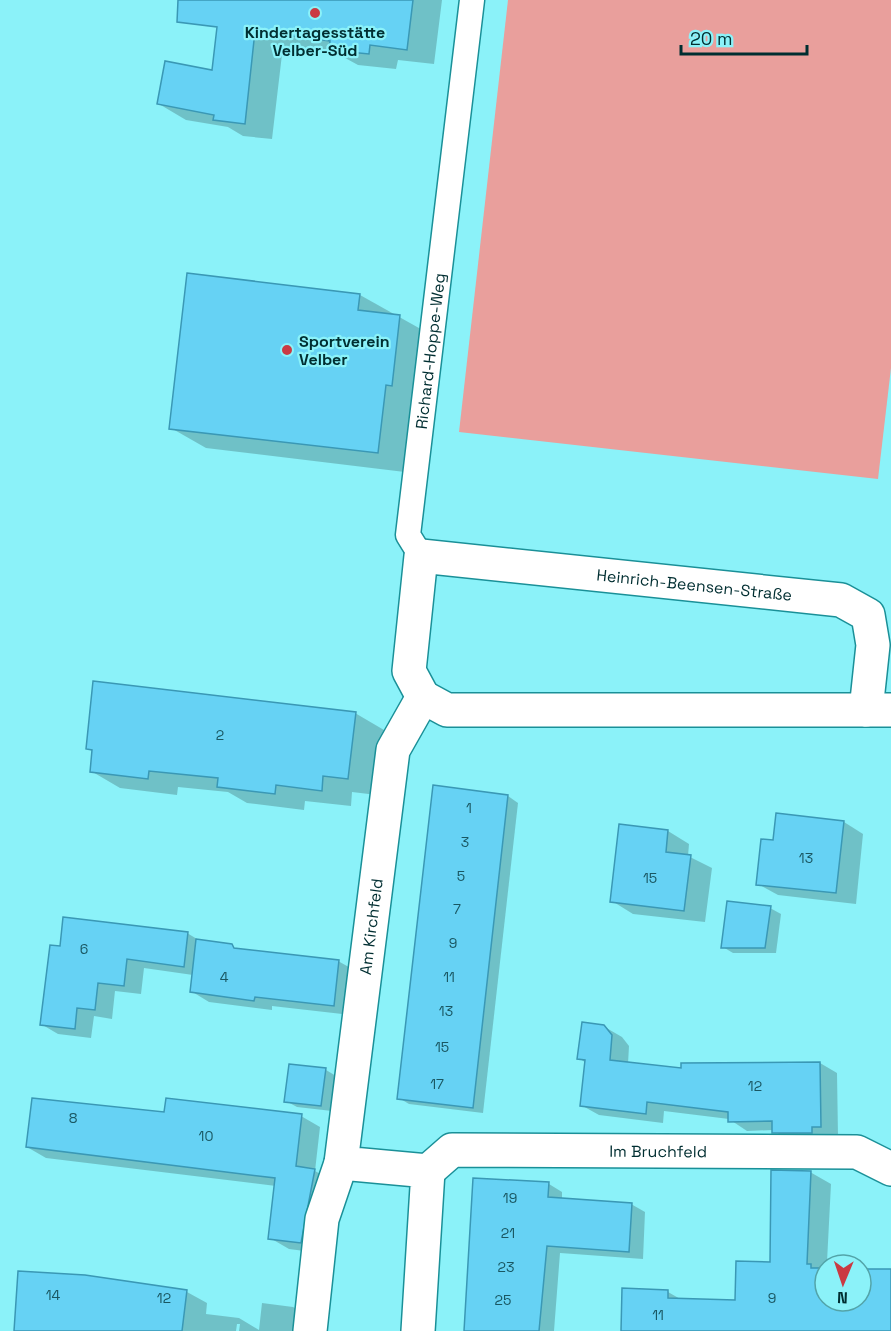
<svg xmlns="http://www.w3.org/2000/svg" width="891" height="1331" viewBox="0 0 891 1331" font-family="'Space Grotesk',sans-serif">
<rect width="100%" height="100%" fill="#8bf2f9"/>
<path fill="#e99f9c" d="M508,0H891V368L878,479L459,432Z"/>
<g fill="#0003">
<path d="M222,0H442L434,64L398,60L396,69L358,65L336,53L283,46L272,139L243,136L228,127L186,120L159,104L213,72Z"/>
<path d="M360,295L435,337L413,473L206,448L171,428Z"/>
<path d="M355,713L384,730L377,795L352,792L351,806L305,801L304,810L247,803L228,792L178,787L177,795L120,788L91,771L94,752L87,748Z"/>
<path d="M508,796L518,803L483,1113L409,1104L399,1098Z"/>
<path d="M844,822L863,834L856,904L778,895L758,884Z"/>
<path d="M668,831L689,844L688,856L712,868L705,922L633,914L612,901Z"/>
<path d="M770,908L781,914L776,953H733L723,947Z"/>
<path d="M187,933L202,942L231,946L238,950L338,961L356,971L351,1015L272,1006V1010L209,1002L191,991L193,975L144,968L141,994L115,991L112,1019L94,1016L91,1038L58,1034L41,1024L61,947Z"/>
<path d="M603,1026L622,1037L629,1046L628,1064L682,1070L820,1063L837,1073L838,1136L791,1142L773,1130L747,1131L729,1119L664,1111L663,1123L599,1115L581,1105L586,1063L579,1058Z"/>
<path d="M326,1070L336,1076L332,1111L297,1107L286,1101Z"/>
<path d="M301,1116L320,1127L315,1171L333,1181L320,1253L289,1249L270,1238L276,1186L46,1158L27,1147Z"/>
<path d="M810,1172L831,1184L825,1301H861V1270L891,1271V1331H622L668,1292L682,1300L736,1302L772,1264Z"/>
<path d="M549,1184L562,1192V1200L631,1204L645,1212L643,1259L560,1253L554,1331H464Z"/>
<path d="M187,1292L207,1303L206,1314L239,1318L259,1330L262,1303L293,1307L304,1313L302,1331H239L240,1324H237L236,1331H15Z"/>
</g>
<g fill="#66d2f4" stroke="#3a98b5" stroke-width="1.5">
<path d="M178,0H413L407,50L370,45L369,54L329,50L330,41L255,31L245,124L213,120L214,115L157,104L165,61L212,70L217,27L177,22Z"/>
<path d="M187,273L360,294L358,310L400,315L392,386L386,385L378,453L169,429Z"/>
<path d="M93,681L356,712L348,779L323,776L322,791L276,785L275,794L217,787L218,778L149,771L148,779L90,772L92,750L86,749Z"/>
<path d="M433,785L508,795L473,1108L397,1099Z"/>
<path d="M776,813L844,821L836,893L756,885L761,839L773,840Z"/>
<path d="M619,824L668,830L666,852L691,855L684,911L610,902Z"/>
<path d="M727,901L771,906L765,948H721Z"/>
<path d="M63,917L188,932L184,967L127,959L124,986L98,983L95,1010L77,1008L75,1029L40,1025L50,945L60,946Z"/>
<path d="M196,939L232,944L234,948L339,960L334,1006L255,997L254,1001L190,992Z"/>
<path d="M582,1022L604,1025L612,1035L610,1060L681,1068V1063L820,1062L821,1127H812V1133H772V1121L728,1122V1112L647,1102L646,1114L580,1106L585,1060L577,1059Z"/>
<path d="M289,1064L326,1068L321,1106L284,1102Z"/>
<path d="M32,1098L164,1112L166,1098L302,1114L296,1166L315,1169L301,1243L268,1239L275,1178L26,1147Z"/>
<path d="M771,1170L811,1171L807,1264H811V1268H825V1301H861V1269H891V1331H621L622,1288L668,1290V1298L735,1300L736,1261L770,1262Z"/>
<path d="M473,1178L549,1182L548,1197L632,1203L629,1252L547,1246L539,1331H464Z"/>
<path d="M18,1271L85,1275L187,1290L182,1331H14Z"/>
</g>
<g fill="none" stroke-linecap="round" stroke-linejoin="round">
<defs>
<g id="service">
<path id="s1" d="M421,556L408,535L472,0"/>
</g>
<g id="minor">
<path id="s2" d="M423,697L409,671L421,556L841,600L868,615L873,645L866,710H891"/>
<path d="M423,697L447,710H866"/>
<path id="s3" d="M428,1171L452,1150L857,1152L891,1169"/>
<path d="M310,1331L322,1219L341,1163"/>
<path id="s4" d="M418,1331L428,1171L341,1163L393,750L423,697"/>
</g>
</defs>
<use href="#service" stroke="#1a9098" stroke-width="27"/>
<use href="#minor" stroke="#1a9098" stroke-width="36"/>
<use href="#service" stroke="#fff" stroke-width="24"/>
<use href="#minor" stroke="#fff" stroke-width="33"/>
</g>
<g fill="#ca3a43" stroke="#8bf2f9" stroke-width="2">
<circle cx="315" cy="13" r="6"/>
<circle cx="287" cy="350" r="6"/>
</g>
<g text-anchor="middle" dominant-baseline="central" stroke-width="4.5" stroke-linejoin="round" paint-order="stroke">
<g font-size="14" fill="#1a5762">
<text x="220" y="735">2</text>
<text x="469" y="808">1</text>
<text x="465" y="842">3</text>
<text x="806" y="858">13</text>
<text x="461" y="876">5</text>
<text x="650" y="878">15</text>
<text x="457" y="909">7</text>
<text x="453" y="943">9</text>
<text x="84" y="949">6</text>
<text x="224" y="977">4</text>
<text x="449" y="977">11</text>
<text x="446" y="1011">13</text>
<text x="442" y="1047">15</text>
<text x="437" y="1084">17</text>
<text x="755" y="1086">12</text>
<text x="73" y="1118">8</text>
<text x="206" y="1136">10</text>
<text x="510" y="1198">19</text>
<text x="508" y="1233">21</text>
<text x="506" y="1267">23</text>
<text x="53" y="1295">14</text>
<text x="164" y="1298">12</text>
<text x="772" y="1298">9</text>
<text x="503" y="1300">25</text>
<text x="658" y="1315">11</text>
</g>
<g font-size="16" font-weight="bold" fill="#002e31" stroke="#8bf2f9">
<text x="315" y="32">Kindertagesstätte<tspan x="315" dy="18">Velber-Süd</tspan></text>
<text x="299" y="341" text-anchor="start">Sportverein<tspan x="299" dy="18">Velber</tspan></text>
</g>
<g font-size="16" fill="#002e31" stroke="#8bf2f9">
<text stroke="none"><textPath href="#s1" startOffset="210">Richard-Hoppe-Weg</textPath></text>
<text stroke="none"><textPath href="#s2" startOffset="420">Heinrich-Beensen-Straße</textPath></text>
<text stroke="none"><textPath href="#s4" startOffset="486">Am Kirchfeld</textPath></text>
<text stroke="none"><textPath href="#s3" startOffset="238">Im Bruchfeld</textPath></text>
</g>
</g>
<g transform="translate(843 1283) rotate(182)"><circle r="28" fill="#8bf2f9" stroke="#53a4a9" stroke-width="1.5"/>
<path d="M0-4.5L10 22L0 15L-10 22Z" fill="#ca3a43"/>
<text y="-9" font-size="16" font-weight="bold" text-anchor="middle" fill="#002e31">N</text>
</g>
<path d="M681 45v9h126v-9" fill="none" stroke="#002e31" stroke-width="3"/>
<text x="690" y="45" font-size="18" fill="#002e31" stroke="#8bf2f9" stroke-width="4.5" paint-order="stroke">20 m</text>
</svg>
